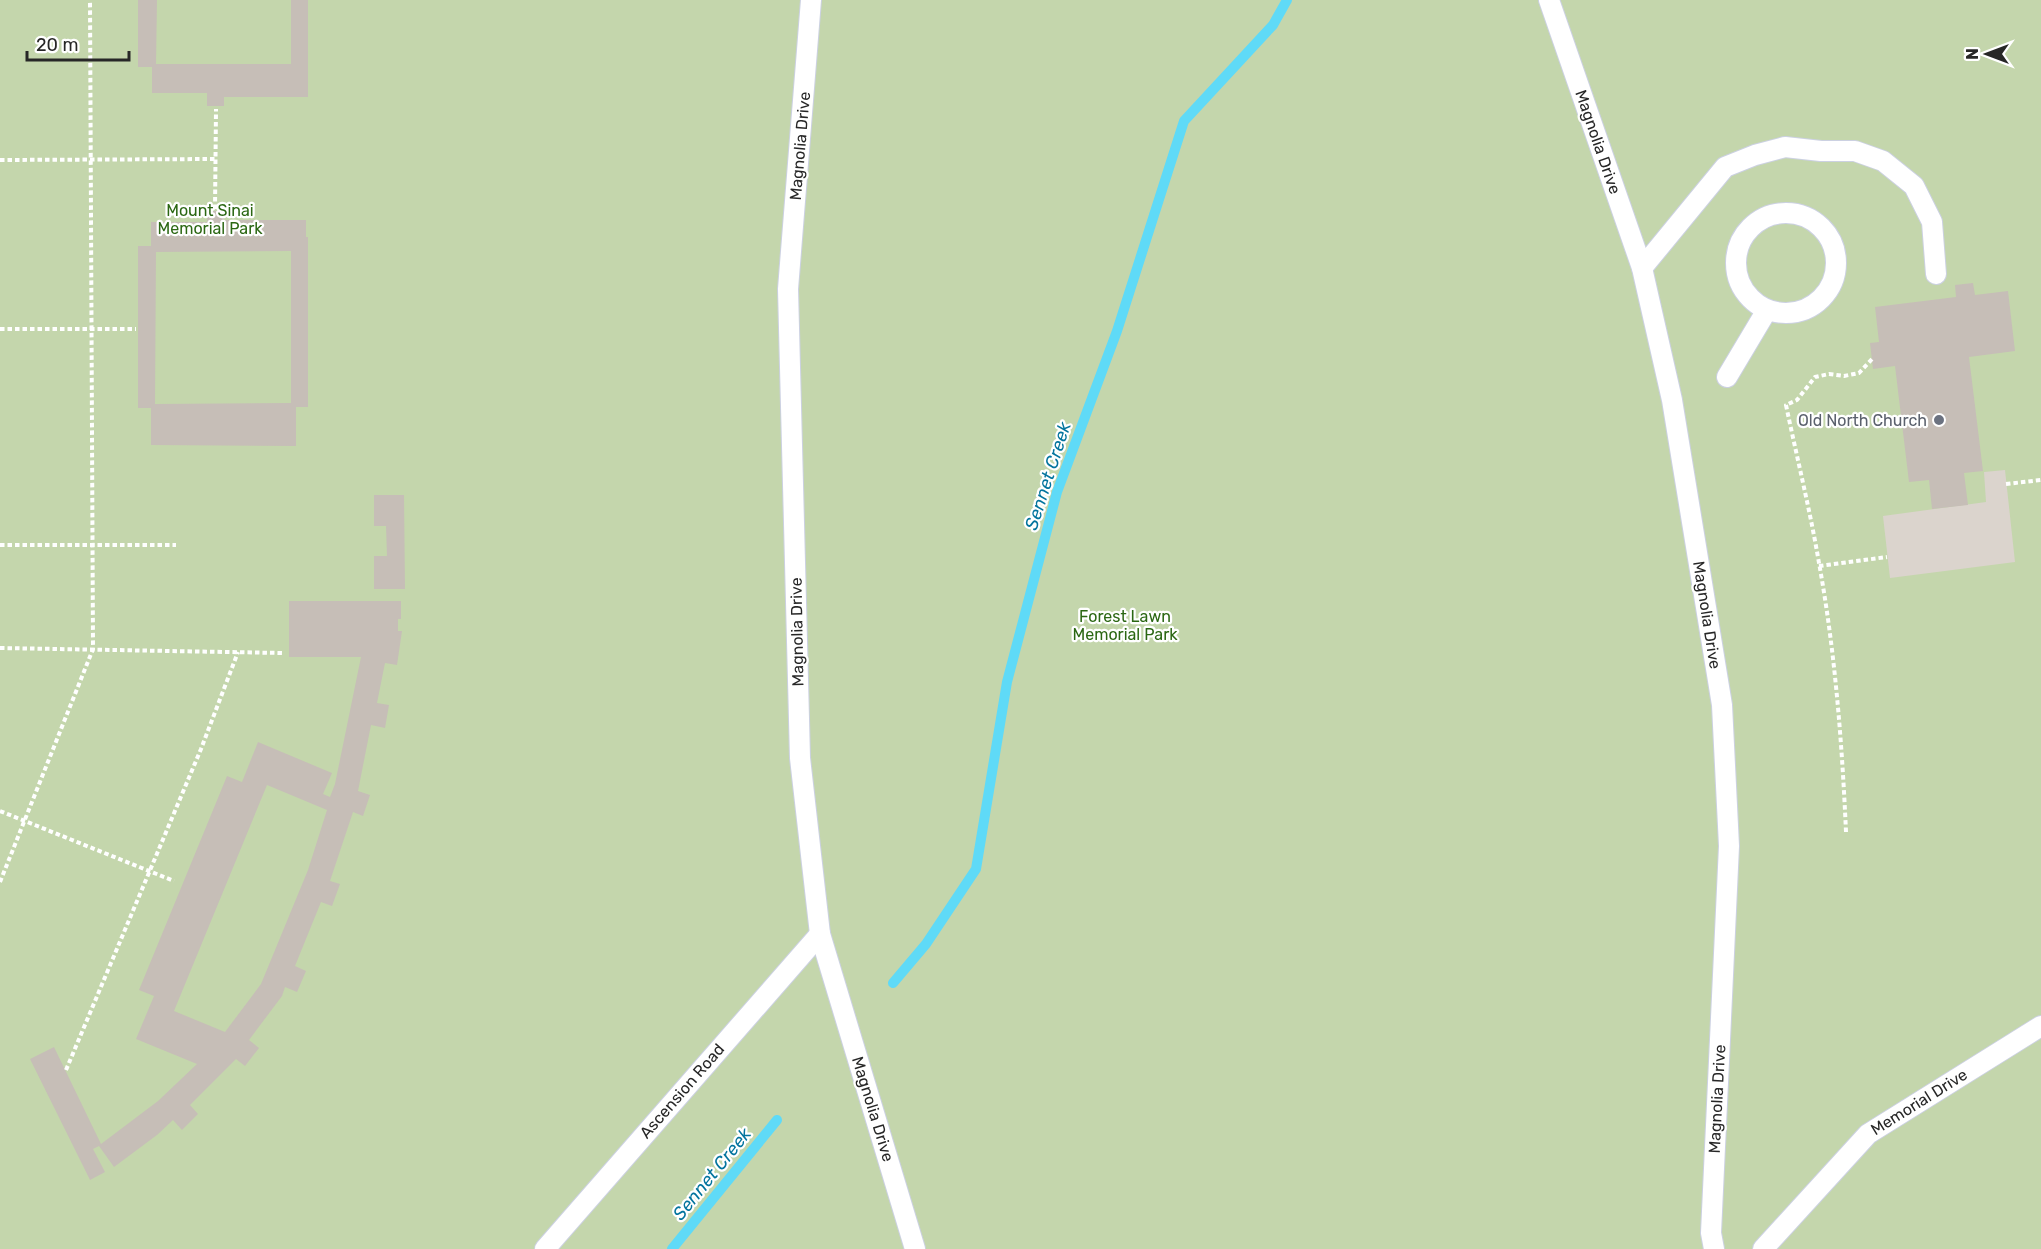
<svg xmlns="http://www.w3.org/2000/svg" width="2041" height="1249" viewBox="0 0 2041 1249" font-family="Rubik,sans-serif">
<rect width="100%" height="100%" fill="#ebe1d6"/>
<rect fill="#c4d6ac" x="0" y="0" width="2041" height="1249"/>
<path fill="#dbd4cd" d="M2005,470L2015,562L1890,578L1883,516L1986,502L1984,472Z"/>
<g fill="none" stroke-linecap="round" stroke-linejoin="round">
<g stroke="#5fdaf7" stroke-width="10">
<path d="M893,983L926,944L976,869L1007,682L1057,492L1117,331L1184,121L1273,25L1287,0"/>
<path d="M672,1249L777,1120"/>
</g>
</g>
<g fill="#c6beb7" fill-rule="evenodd">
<path d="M138,0H157L156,64H291V0H308V97H224V106H207V93H152V67H138Z"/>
<path d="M207,211H224V220H306V237H308V407H296V446L151,445V408H138V246H151V222H207ZM291,251V403L155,404L156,252Z"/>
<path d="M1973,283L1975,295L2008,291L2015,351L1969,357L1983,471L1964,473L1968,505L1932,509L1929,480L1909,482L1895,366L1873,369L1870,343L1879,342L1875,307L1956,297L1955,285Z"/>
<path d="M374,495H404L405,589H374V556H387L386,526H374Z"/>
<path d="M289,601H401V619H398V631H402L397,665L385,663L377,703L389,705L385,728L371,725L358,791L370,795L363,816L353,812L330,881L340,884L332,906L321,902L295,966L306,971L297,992L285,987L282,996L249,1040L259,1048L245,1066L236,1059L190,1105L198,1114L182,1130L173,1120L157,1135L114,1167L99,1146L93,1149L105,1172L90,1180L30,1059L54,1047L101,1144L158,1101L197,1064L136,1039L154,996L139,990L227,776L242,782L258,742L332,773L323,794L330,797L335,784L361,657H289ZM267,785L327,810L308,870L261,984L225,1032L174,1011Z"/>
</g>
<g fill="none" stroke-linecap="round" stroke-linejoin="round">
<defs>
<g id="lane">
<path d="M811,0L788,289L800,758L820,934L915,1249"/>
<path d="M1549,0L1642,268L1672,400L1722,705L1729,846L1711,1233L1714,1249"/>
<circle cx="1786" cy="263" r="50"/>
<path d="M1642,268L1725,167L1755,155L1785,147L1821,151H1855L1883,161L1914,186L1932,222L1936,274"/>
<path d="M1727,377L1767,310"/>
<path d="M545,1249L820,934"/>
<path d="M1763,1249L1868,1134L2041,1026"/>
</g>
</defs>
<use href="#lane" stroke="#ccd1e2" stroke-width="22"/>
<g stroke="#fff" stroke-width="4" stroke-dasharray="4.5 3" stroke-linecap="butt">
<path d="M0,160L216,159"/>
<path d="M215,209L216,109"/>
<path d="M0,329H136"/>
<path d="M2006,484L2041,480"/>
<path d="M0,545H176"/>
<path d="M1819,566L1887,557"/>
<path d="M0,648L283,653"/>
<path d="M0,811L174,881"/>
<path d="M1846,832C1842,742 1835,651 1819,563C1810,510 1797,458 1786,405L1797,400L1815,377L1829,374L1844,376L1859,373L1872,359"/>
<path d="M0,882L93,649L90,0"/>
<path d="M66,1070L201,749L238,652"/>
</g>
<use href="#lane" stroke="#fff" stroke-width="20"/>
</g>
<circle fill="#6b7280" stroke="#fff" stroke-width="2" cx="1939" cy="420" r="6"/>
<g text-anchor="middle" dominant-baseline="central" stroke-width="4.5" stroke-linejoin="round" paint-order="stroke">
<g font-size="16" fill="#272727" stroke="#fff">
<text transform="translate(1598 142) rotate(71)">Magnolia Drive</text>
<text transform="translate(800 146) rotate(-85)">Magnolia Drive</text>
<text transform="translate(1707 615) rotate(81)">Magnolia Drive</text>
<text transform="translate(797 632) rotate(-91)">Magnolia Drive</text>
<text transform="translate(682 1091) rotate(-49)">Ascension Road</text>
<text transform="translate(1717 1099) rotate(-87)">Magnolia Drive</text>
<text transform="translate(1919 1102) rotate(-32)">Memorial Drive</text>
<text transform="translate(873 1109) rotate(73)">Magnolia Drive</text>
</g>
<g font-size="16" fill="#2b6713" stroke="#fff">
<text x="210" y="210">Mount Sinai<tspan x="210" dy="18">Memorial Park</tspan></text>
<text x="1125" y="616">Forest Lawn<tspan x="1125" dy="18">Memorial Park</tspan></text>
</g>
<g font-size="16" fill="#5b616d" stroke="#fff" text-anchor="end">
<text x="1927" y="420">Old North Church</text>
</g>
<g font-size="18" font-style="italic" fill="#03749e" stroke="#fff">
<text transform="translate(1048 476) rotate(-72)">Sennet Creek</text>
<text transform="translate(712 1174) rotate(-51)">Sennet Creek</text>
</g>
</g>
<g transform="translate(1987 54) rotate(270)" stroke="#ffffff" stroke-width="4.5" paint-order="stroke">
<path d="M0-4.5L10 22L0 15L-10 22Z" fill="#272727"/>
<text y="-9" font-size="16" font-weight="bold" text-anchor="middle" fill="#272727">N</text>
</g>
<path d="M27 51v9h102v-9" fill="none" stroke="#272727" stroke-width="3"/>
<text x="36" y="51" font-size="18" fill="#272727" stroke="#ffffff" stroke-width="4.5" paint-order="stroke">20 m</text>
</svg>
